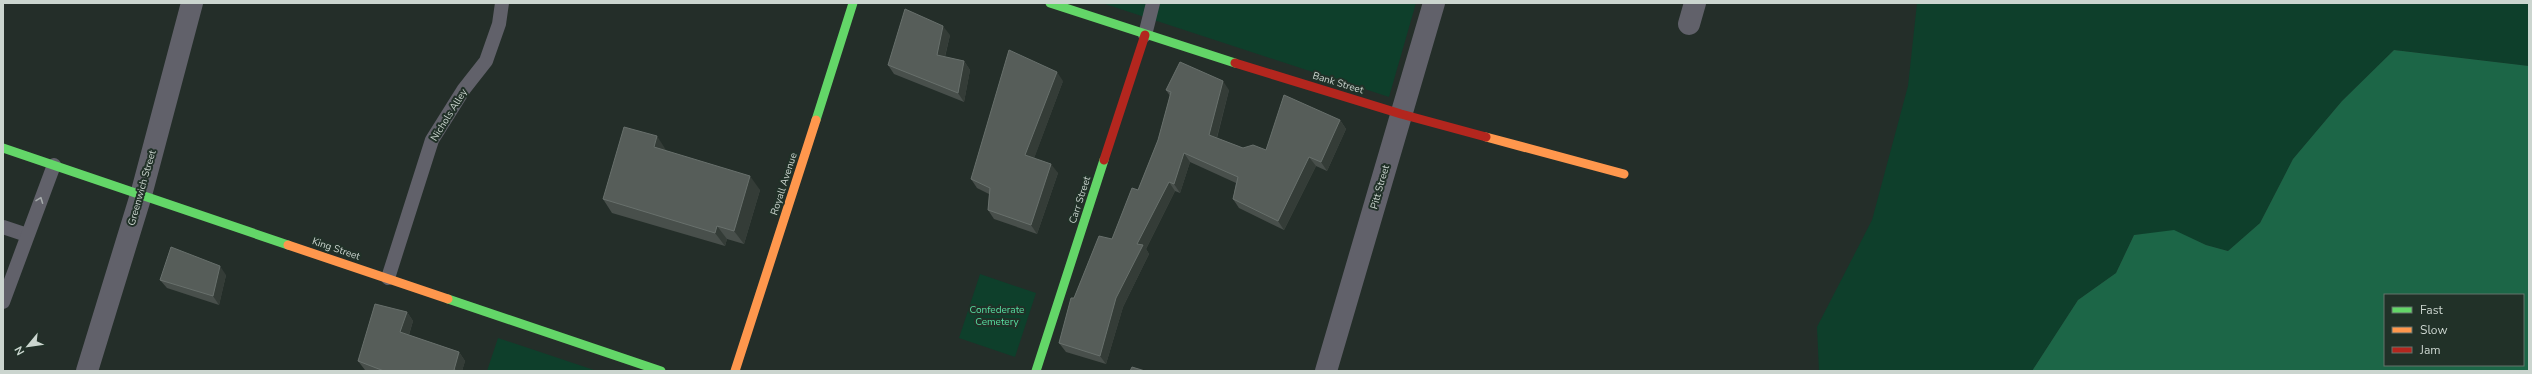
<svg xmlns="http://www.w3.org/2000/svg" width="2532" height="374" viewBox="0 0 2532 374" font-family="'Nunito Sans',sans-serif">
<rect width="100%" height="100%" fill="#242e29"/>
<g fill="#0e3f2b">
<path d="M1102,3H1416L1389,97Z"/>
<path d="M1917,3H2529V66L2394,50L2342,101L2293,159L2260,223L2228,251L2206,245L2174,231L2134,235L2116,273L2078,300L2032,371H1819L1817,327L1872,220L1908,86Z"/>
<path d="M980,274L1036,293L1015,357L959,338Z"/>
<path d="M498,338L597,371H487Z"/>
</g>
<path fill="#1c6647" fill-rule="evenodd" d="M2394,50L2529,66V371H2032L2078,300L2116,273L2134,235L2174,230L2206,245L2228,251L2260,223L2293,159L2342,101ZM2385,295H2523V365H2385Z"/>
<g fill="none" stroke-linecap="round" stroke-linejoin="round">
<g stroke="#61616a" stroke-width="14">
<path d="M1145,35L1153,3"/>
<path d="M3,227L27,235"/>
<path d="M388,278L432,140L464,89L486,61L499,24L502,3"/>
<path d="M3,302L54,165"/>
</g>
<g stroke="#61616a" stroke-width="22">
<path d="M1689,24L1695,3"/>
<path d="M87,371L141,195L192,3"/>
<path d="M1326,371L1434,3"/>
</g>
<g stroke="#63d668" stroke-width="9">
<path d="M1050,3L1235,63"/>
<path d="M816,120L853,3"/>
<path d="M3,148L288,245"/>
<path d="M448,299L661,371"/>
<path d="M1036,371L1104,160"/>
</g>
<g stroke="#ff974d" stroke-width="9">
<path d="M1486,137L1624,174"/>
<path d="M288,245L448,299"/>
<path d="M735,371L816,120"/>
</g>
<g stroke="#b3261e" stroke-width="9">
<path d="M1235,63L1401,114L1486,137"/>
<path d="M1104,160L1145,35"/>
</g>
</g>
<g fill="#484f4b">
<path d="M950,35L945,57L964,61L970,70L964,102L894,74L888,65Z"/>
<path d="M1063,81L1034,158L1058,173L1037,234L994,219L988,210L989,194L977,188L971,179Z"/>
<path d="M1166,90H1229L1217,138L1243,148L1266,150L1340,120L1346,129L1327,171L1316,166L1284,230L1239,208L1233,199L1236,183L1190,162L1180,193L1175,191L1146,249L1149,254L1123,307L1106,364L1066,352L1059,343L1074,298L1112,239L1138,190L1158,140L1170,96Z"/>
<path d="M666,150V151L760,190L744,244L727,239L725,246L612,213L603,199Z"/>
<path d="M226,275L219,305L167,288L160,280Z"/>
<path d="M407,312L413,321L409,335L459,352L465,361L462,371H367L365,370L358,361Z"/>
</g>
<g fill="#343c37">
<path d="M943,26L950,35L943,64L937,55Z"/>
<path d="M964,61L970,70L964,102L958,93Z"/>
<path d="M1057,72L1063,81L1032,164L1025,155Z"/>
<path d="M1223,81L1229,90L1215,144L1209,135Z"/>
<path d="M1340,120L1346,129L1327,171L1321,162Z"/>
<path d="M657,136L666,150L663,161L654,147Z"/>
<path d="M1184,153L1190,162L1180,193L1174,184Z"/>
<path d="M1309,157L1316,166L1284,230L1278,221Z"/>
<path d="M1051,164L1058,173L1037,234L1031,225Z"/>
<path d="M750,176L760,190L744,244L734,231Z"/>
<path d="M1169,182L1175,191L1146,249L1149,254L1123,307L1106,364L1100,356L1116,298L1137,244Z"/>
<path d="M717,226L727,239L725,246L715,233Z"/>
<path d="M220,266L226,275L219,305L213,296Z"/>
<path d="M407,312L413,321L407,341L400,332Z"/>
<path d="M459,352L465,361L462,371H455L454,370Z"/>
</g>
<g fill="#565d59" stroke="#68706c">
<path d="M905,9L943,26L937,55L964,61L958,93L888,65Z"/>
<path d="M1009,50L1057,72L1025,155L1051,164L1031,225L988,210L990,188L971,179Z"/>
<path d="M1180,62L1223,81L1209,135L1243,148L1253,145L1266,150L1284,95L1340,120L1321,162L1309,157L1278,221L1233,199L1238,177L1184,153L1174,184L1169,182L1137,244L1143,245L1116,298L1100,356L1059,343L1071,298H1074L1099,236L1112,239L1132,188L1138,190L1158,140L1171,92L1166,90Z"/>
<path d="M624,127L657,136L654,147L750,176L734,231L717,226L715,233L603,199Z"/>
<path d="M171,247L220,266L213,296L160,280Z"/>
<path d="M375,304L407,312L400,332L459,352L454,370L458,371H384L358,361Z"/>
<path d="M1132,367L1145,371H1130Z"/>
</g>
<defs><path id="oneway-chevron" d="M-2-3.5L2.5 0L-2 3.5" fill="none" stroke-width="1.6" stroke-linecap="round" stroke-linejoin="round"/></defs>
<use stroke="#a6acac" href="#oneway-chevron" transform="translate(40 200) rotate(-69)"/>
<g text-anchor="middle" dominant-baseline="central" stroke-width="4" stroke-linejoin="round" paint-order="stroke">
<g font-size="10" fill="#cbd5cf" stroke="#213128">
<text transform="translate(1338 83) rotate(17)">Bank Street</text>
<text transform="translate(449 115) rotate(-58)">Nichols Alley</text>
<text transform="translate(784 184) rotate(-72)">Royall Avenue</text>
<text transform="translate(1380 187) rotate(-74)">Pitt Street</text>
<text transform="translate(142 188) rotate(-74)">Greenwich Street</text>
<text transform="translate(1080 200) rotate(-72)">Carr Street</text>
<text transform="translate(336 249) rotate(19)">King Street</text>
</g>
<g font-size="10" fill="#58dfa2" stroke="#213128">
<text x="997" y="310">Confederate<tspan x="997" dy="12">Cemetery</tspan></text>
</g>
</g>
<rect width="2532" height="374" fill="none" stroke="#cbd5cf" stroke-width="8"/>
<rect x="2384" y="294" width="140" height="72" fill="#213128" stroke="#65736b"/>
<rect x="2392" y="307" width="20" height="6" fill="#63d668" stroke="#65736b"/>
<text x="2420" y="314" font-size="12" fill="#cbd5cf">Fast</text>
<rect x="2392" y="327" width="20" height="6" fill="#ff974d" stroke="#65736b"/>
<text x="2420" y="334" font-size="12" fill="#cbd5cf">Slow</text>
<rect x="2392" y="347" width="20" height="6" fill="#b3261e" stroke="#65736b"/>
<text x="2420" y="354" font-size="12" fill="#cbd5cf">Jam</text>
<g transform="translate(28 346) rotate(241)" stroke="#213128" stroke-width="3" paint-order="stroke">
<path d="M0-3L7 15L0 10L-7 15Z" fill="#cbd5cf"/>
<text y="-6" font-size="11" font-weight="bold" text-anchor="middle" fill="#cbd5cf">N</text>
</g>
</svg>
